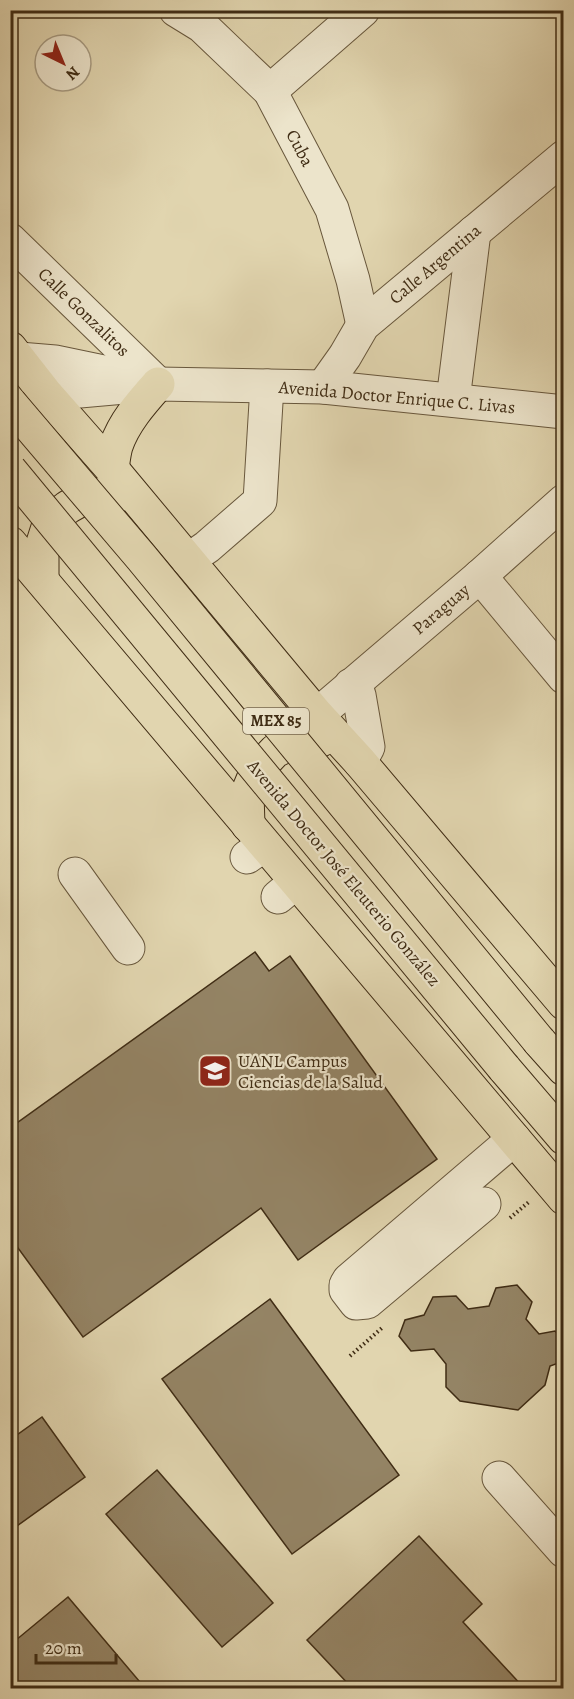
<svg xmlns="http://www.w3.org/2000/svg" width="574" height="1699" viewBox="0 0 574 1699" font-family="Alegreya,serif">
<rect width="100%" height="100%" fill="#e1d5af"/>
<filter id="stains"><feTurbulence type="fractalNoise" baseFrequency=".00333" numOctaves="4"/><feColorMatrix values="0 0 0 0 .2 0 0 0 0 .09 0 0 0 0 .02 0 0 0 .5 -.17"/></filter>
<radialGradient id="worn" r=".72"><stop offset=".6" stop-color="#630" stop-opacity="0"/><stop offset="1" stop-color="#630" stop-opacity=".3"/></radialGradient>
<g fill="#948465" stroke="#402d15" stroke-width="1.5">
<path d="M255,952L269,971L290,956L437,1159L298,1260L261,1208L83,1337L10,1237V1128Z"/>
<path d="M517,1285L532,1302L526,1319L539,1334L555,1331L564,1340V1361L550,1366L545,1385L518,1410L460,1401L446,1387V1364L434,1349L411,1351L399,1336L405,1320L424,1315L433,1297L456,1296L468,1309L489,1306L496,1288Z"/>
<path d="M270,1299L399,1475L292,1554L162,1379Z"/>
<path d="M42,1417L85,1477L10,1531V1440Z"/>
<path d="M157,1470L273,1603L222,1647L106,1514Z"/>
<path d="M419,1536L482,1604L463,1622L524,1688H352L307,1640Z"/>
<path d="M68,1597L145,1688H10V1645Z"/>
</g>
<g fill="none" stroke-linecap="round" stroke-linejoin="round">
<defs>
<g id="minor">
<path d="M176,10L202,26L270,91L332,209L353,280L363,325"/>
<path d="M270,91L363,10"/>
<path d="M10,240L158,384"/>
<path d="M19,359L55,362L127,377"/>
<path d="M323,387L345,356L363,325L564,157"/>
<path d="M46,394L158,384L323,387L564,412"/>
<path d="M453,400L474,232"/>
<path d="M188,560L207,547L260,501L267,386"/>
<path d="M480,576L564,677"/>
<path d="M351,685L359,695L368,747L360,762"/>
<path d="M317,715L480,576L564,501"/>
<path d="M247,857L264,845"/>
<path d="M75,874L128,948"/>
<path d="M278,897L296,882"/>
<path d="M484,1204L367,1302L356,1303L346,1290V1285L349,1280L514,1139"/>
<path d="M499,1478L564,1551"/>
</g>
<g id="major">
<path d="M10,348L46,394L112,469L317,715L360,762L564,1003"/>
<path d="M112,469C113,462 114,453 116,446C124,422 142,402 158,384"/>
<path d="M10,543L564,1198"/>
<path d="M42,580V546L50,521L68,507L91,494L115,497"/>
<path d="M248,825L247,794L257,770L275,751L298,740H321"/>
</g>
<g id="highway">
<path d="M539,1041L564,1069"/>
<path d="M504,1068L564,1138"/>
</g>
</defs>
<use href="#minor" stroke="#68573c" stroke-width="35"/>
<use href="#major" stroke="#402d15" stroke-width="35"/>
<use href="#highway" stroke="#402d15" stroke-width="35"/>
<g stroke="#402d15" stroke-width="4" stroke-dasharray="1.5 3" stroke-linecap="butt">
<path d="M510,1218L530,1201"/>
<path d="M350,1356L382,1328"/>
</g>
<use href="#minor" stroke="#ece4cb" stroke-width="33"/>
<use href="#major" stroke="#e1d5af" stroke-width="33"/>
<use href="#highway" stroke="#e1d5af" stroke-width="33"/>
<defs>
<g id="highway-bridge">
<path d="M10,403L141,557L539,1041"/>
<path d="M10,470L504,1068"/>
</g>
</defs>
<use href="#highway-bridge" stroke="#402d15" stroke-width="35" stroke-linecap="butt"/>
<use href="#highway-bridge" stroke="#e1d5af" stroke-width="33"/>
</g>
<defs>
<symbol id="university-square" viewBox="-11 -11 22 22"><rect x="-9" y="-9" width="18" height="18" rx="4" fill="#8f2418" stroke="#ece4cb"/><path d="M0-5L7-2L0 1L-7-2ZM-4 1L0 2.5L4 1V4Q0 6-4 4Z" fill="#fff"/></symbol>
</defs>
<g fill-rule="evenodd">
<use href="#university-square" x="196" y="1052" width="38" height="38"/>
</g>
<g text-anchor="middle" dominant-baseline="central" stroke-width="4.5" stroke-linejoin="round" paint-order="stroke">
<rect fill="#ece4cb" stroke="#74644c" stroke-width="1.5" x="243" y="708" width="66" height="26" rx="4.5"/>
<g font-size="16" font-weight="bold" fill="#402d15">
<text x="276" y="721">MEX 85</text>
</g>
<g font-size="18" fill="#402d15" stroke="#ece4cb">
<text transform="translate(300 148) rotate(62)">Cuba</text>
<text transform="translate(435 264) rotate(-40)">Calle Argentina</text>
<text transform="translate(84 312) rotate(44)">Calle Gonzalitos</text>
<text transform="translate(397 397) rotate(5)">Avenida Doctor Enrique C. Livas</text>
<text transform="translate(441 609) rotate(-40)">Paraguay</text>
<text transform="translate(344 873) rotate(50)">Avenida Doctor José Eleuterio González</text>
</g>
<g font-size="18" fill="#402d15" stroke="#ece4cb" text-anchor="start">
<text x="238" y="1061">UANL Campus<tspan x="238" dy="21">Ciencias de la Salud</tspan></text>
</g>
</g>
<rect width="574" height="1699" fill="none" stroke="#e1d5af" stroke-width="36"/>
<rect x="12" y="12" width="550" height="1675" fill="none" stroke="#402d15" stroke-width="3"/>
<rect x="18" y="18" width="538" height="1663" fill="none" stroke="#402d15" stroke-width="1.5"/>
<g transform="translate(63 63) rotate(137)"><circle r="28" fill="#ece4cb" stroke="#a79b82" stroke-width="1.5"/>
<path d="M0-4.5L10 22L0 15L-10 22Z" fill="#8f2418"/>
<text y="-9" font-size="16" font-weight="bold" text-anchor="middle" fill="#402d15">N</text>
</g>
<path d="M36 1654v9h80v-9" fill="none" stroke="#402d15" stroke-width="3"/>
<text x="45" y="1654" font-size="18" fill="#402d15" stroke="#ece4cb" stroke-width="4.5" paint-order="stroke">20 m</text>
<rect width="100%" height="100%" filter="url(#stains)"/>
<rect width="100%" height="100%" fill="url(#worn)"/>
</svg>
